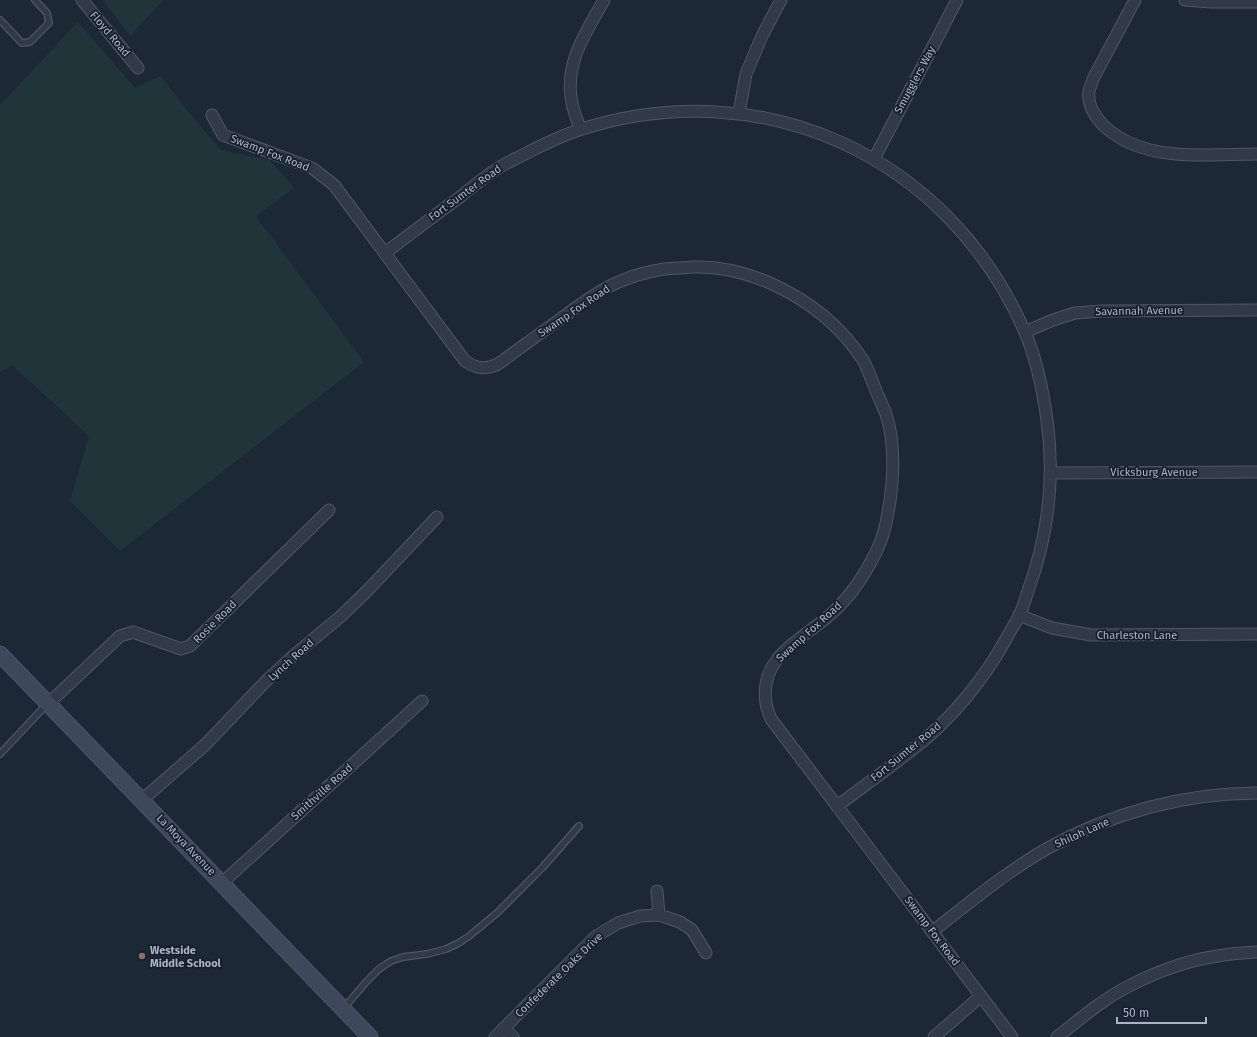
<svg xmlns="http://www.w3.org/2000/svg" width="1257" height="1037" viewBox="0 0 1257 1037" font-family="'Fira Sans',sans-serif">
<rect width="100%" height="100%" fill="#1d2837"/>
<g fill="#1f3539">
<path d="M103,0H163L130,36Z"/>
<path d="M78,22L135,88L161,76L190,114L221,150L270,160L294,188L256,216L364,362L120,551L70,501L89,436L12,365L0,372V105Z"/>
</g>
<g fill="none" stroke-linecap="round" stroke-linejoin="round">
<defs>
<g id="lane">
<path d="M0,20L22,43L30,42L49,23L47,13L35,0"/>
<path d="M0,754L47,704"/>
<path d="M343,1009L367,981L379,969L391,961L403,957L427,954L446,949L457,944L468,937L497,913L542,868L579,826"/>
</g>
<g id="street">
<path d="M82,0L138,68"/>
<path d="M1135,0L1093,79C1092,83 1090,87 1089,91C1087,103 1094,115 1102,124C1142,164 1206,154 1257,154"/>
<path d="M1185,0L1211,2H1257"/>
<path d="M739,113L746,74L762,36L781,0"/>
<path d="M212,115L223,135L312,168L334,185L465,361C478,369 484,370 498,364C519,349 539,334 559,320C575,308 591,296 608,287C625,278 645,272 664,269C673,268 684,268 693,267C719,266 747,273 770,283C808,300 840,325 863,360C868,369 872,381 876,391C879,398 883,406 886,414C895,442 894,472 890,501C887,518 885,534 877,550C866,573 850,597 831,614C802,640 759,656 766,703C767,709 769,714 771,719L1012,1037"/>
<path d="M580,129C577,119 572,108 571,97C566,60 587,31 604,0"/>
<path d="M874,159L957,0"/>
<path d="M385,253C410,234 435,215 460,197C472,187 484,177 497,169C504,164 513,160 521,156C540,146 560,136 582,129C763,72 947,156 1024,330C1036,357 1043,391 1047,420C1055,477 1048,536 1028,591C1025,599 1023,608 1019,616C1015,624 1010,631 1006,639C984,679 957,712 922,742C895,764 865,785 837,806"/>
<path d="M1025,332L1053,320L1075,313L1102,311L1257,310"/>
<path d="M1051,473L1257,472"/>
<path d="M1019,615L1052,628L1091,635L1257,634"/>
<path d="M48,704L120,636L133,632L181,649L190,646L329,510"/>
<path d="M142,800L205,745L267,680L293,656L340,617L366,592L437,517"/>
<path d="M222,883L422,701"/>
<path d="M657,891L659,915"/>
<path d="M932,932C969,903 1006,872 1048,848C1111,813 1185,793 1257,793"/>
<path d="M504,1028L513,1037"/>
<path d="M495,1037L595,937L618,923L640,916L659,915L680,922L692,930L706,953"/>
<path d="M934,1037L981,996"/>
<path d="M1057,1037C1079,1020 1103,999 1129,986C1158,971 1191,959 1224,955C1235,953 1246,953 1257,952"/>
</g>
<path id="secondary" d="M0,654L370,1037"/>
</defs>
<use href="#lane" stroke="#4e5766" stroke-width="8"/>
<use href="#street" stroke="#4e5766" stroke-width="13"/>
<use href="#secondary" stroke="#4e5766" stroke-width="17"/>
<use href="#lane" stroke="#313a48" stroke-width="5.5"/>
<use href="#street" stroke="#313a48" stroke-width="11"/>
<use href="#secondary" stroke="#3e485b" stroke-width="15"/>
</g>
<circle fill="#8d6e63" stroke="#161f2c" stroke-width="1.5" cx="142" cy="956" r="4"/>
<g text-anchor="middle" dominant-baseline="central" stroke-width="3.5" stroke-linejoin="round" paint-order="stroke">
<g font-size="11" fill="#aab4c5" stroke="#161f2c">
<text transform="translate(110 34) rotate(50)">Floyd Road</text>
<text transform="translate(915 80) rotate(-62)">Smugglers Way</text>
<text transform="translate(270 153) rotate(21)">Swamp Fox Road</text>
<text transform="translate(465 193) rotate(-36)">Fort Sumter Road</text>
<text transform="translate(574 311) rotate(-34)">Swamp Fox Road</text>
<text transform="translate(1139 311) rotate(-1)">Savannah Avenue</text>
<text x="1154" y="472">Vicksburg Avenue</text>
<text transform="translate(215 622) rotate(-45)">Rosie Road</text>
<text transform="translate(809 632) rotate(-42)">Swamp Fox Road</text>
<text x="1137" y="635">Charleston Lane</text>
<text transform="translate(291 660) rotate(-42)">Lynch Road</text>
<text transform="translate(906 752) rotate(-39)">Fort Sumter Road</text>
<text transform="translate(322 792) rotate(-42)">Smithville Road</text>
<text transform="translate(1082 833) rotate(-24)">Shiloh Lane</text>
<text transform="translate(186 845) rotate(46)">La Moya Avenue</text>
<text transform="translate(932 931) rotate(53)">Swamp Fox Road</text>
<text transform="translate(559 975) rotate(-44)">Confederate Oaks Drive</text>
</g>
<g font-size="11" font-weight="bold" fill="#aab4c5" stroke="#161f2c" text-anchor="start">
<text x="150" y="950">Westside<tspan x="150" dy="13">Middle School</tspan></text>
</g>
</g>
<path d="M1117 1017v6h89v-6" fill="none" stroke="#aab4c5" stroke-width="2"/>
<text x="1123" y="1017" font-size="12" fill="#aab4c5" stroke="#161f2c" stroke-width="3" paint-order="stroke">50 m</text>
</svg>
